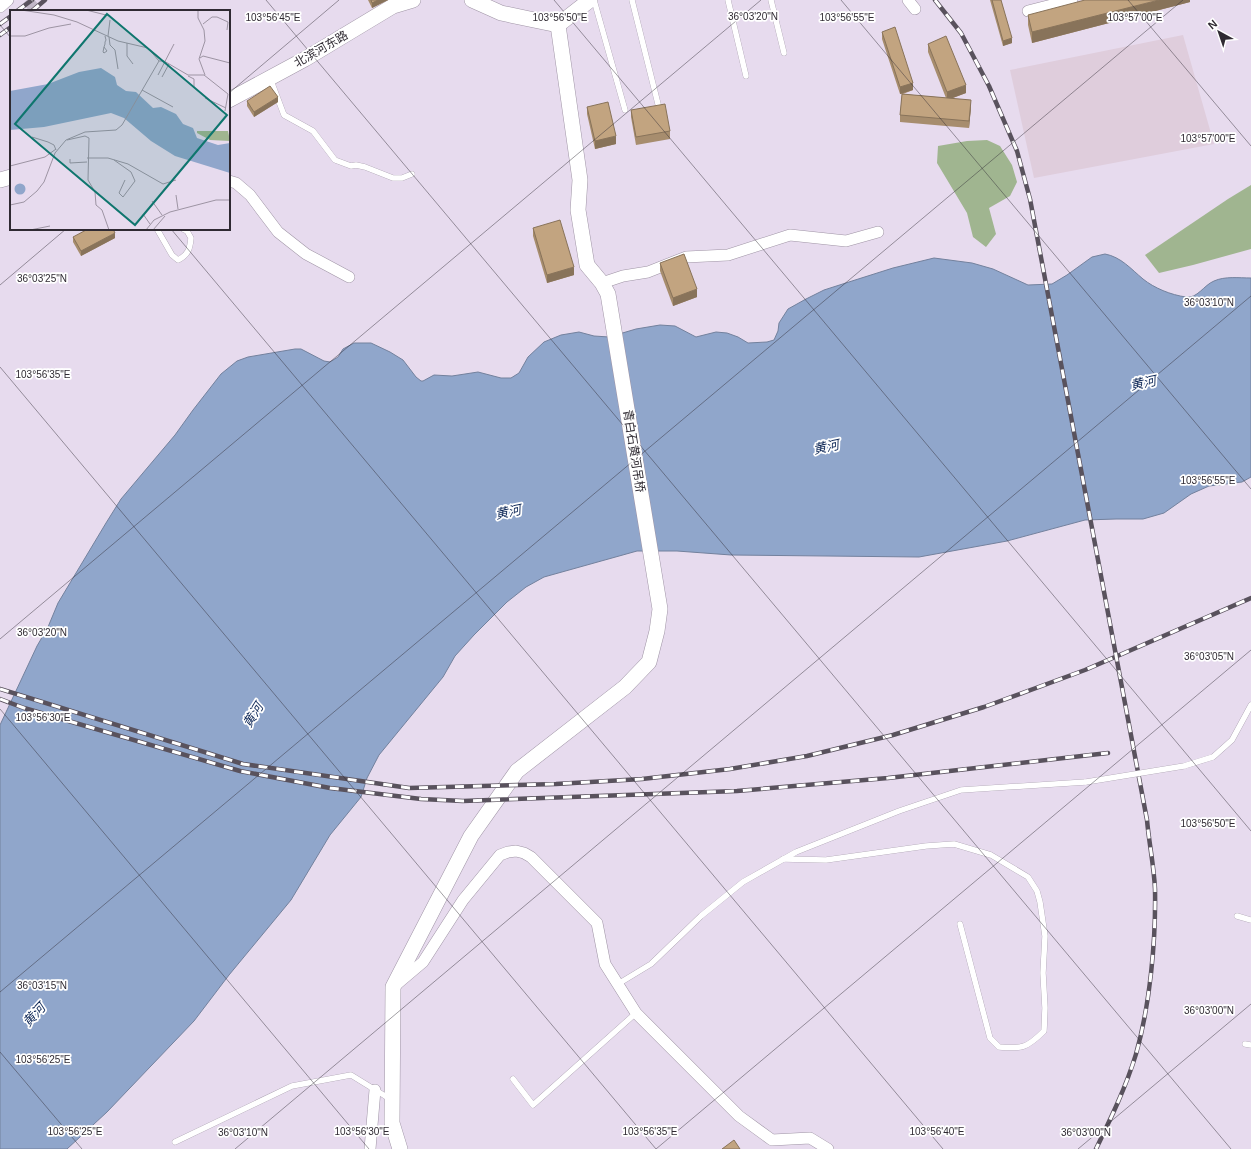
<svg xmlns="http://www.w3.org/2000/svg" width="1251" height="1149" viewBox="0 0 1251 1149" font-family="Helvetica,'Noto Sans SC',sans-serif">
<rect width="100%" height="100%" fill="#e7dbee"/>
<path fill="#dfcddc" d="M1183,35L1214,144L1034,178L1010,70Z"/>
<g fill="#a0b590">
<path d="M987,140L1000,146L1012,165L1017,182L1010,196L989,208L996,234L986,247L973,237L967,213L937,163L938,146L967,141Z"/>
<path d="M1251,185V249L1193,265L1159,273L1145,255L1228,199Z"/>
</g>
<path fill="#90a6cb" stroke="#73819d" d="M1105,254C1121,257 1131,269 1143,279C1154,288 1171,295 1186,297C1197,299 1204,285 1214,281C1225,276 1239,278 1251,278V477L1242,482L1209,486L1191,494L1164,513L1143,519H1116L1085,520L1007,541L919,557L731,555L677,551H637L544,577L526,587L507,602L474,635L455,656L443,677L379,755L367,778L361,797L330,835L291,900L229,975L194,1021L107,1112L67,1149H0V725L37,646L48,627L58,603L106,523L121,499L175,435L193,410L221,374L237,361L248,357L295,349H301L324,361L330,362L338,357L343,349L354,343H371L390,352L403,360L416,377L421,381H423L434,375L452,376L478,372L501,378H511L519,373L528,357L544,342L561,335L579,332L594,336L609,337L636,329L660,325L675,326L696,337L716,332L727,333L738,337L748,343L767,342L774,340L778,331L779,323L788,309L806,299L824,290L852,281L893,268L934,258L972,263L993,269L1028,285L1052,284L1067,275L1092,257Z"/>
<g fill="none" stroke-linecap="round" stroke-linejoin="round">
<path stroke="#c2b8c8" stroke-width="11" stroke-dasharray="11 5.5" stroke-linecap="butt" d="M27,0L37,11"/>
<defs>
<g id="lane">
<path d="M594,0L625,110"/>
<path d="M632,0L659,108"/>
<path d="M728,0L746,76"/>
<path d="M771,0L784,53"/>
<path d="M270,78L284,115L313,131L335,160L351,166L356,165L365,167L393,178H402L412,174"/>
<path d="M157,229L172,255L178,260C188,255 190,249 191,238L187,231L183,229"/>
<path d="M1184,766L1213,757L1232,740L1251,705"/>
<path d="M783,859L826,860L926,846L954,844L991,855L1028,877L1037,891L1040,902L1045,936L1043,973L1045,1008L1044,1031C1027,1048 1022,1049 999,1047L990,1038L960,924"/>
<path d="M1237,916L1251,920"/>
<path d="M618,984L651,964L701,916L743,882L796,852L899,811L961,790L1086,782"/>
<path d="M1245,1044L1251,1045"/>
<path d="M513,1079L533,1105L636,1013"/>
<path d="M175,1142L292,1086L351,1075L390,1099"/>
</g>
<g id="street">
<path d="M908,0L915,9"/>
<path d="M0,7L8,0"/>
<path d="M1028,11L1072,0"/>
<path d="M229,181L236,183L250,195L278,232L306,254L349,277"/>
<path d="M602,283L623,276L648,272L686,257L728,255L790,235L846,241L878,232"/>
<path d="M397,984L423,962L463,900L500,855L508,852L516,851L524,853L531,857L597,923L605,964L636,1013L739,1116L772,1140L810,1138L828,1149"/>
<path d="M370,1149L375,1090"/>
</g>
<g id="secondary">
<path d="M472,0L501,13L558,25L590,0"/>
<path d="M229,100L305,59L393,6L413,0"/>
<path d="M0,180L11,177"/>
<path d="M400,1149L392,1123L393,987L471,836L517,771L625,687L649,662L657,631L660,609L608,294L602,283L587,265L578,210L580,180L558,25"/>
</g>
</defs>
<use href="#lane" stroke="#9f94a5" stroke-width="6"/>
<use href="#street" stroke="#9f94a5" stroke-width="12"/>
<use href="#secondary" stroke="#9f94a5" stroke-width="16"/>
<use href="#lane" stroke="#fff" stroke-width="5.5"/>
<use href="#street" stroke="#fff" stroke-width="11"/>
<use href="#secondary" stroke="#fff" stroke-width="15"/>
<defs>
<g id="rail">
<path d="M935,0L961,33L989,86L1017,151L1030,199L1147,820C1149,843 1154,866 1155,889C1156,940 1150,1005 1136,1054C1126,1087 1111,1118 1096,1149"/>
<path d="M17,11L32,0"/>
<path d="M32,11L45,0"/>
<path d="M0,24L11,16"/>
<path d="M0,35L11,27"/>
<path d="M0,689L243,764L409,788L556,784L642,779L730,769L807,756L893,735L984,707L1085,670L1251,598"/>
<path d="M0,699L24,708L240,771L330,788L421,799L463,801L737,791L888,778L1108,753"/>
</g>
</defs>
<use href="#rail" stroke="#59525d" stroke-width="4.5"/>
<use href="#rail" stroke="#fff" stroke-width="3" stroke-dasharray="9" stroke-linecap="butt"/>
<defs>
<path id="lane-bridge" d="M1086,782L1184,766"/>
</defs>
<use href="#lane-bridge" stroke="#9f94a5" stroke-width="6" stroke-linecap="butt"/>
<use href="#lane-bridge" stroke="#fff" stroke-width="5.5"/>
</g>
<g fill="#a78d6e">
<path d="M368,0H388L372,8Z"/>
<path d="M990,0H1001L1012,43L1003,46Z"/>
<path d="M1190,0V2L1032,43L1028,25V15Z"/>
<path d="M882,32L913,90L903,94L946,98L928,52V44L966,93L953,98L971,107L969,128L900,122V115L902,94H900L882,39Z"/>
<path d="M247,101L278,102L254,117L247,106Z"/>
<path d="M587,107L616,144L595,149L587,114Z"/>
<path d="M631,110L670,131V139L636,145L631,117Z"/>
<path d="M533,228L574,275L547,283L533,236Z"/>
<path d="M73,237L115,238L81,256L73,242Z"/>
<path d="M660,263L697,297L673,306L660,271Z"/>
</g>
<g fill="#88735a">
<path d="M378,0H388L372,8V3Z"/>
<path d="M1159,0H1190V2L1032,43V32Z"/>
<path d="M1012,38V43L1003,46V41Z"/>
<path d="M913,83V90L900,94V87Z"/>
<path d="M966,85V93L947,100V92Z"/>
<path d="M278,97V102L254,117V112Z"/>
<path d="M971,100V107L969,128V121Z"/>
<path d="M616,136V144L595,149V141Z"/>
<path d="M115,233V238L81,256V251Z"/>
<path d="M574,267V275L547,283V275Z"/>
<path d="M697,289V297L673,306V298Z"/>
</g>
<g fill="#c2a480" stroke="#88735a">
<path d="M371,0H378L372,3Z"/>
<path d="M992,0H1001L1012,38L1003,41Z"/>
<path d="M1085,0H1159L1032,32L1028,15Z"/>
<path d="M895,27L913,83L900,87L882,32Z"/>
<path d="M946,36L966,85L947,92L928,44Z"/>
<path d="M270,86L278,97L254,112L247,101Z"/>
<path d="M902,94L971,100L969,121L900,115Z"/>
<path d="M608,102L616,136L595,141L587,107Z"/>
<path d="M665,104L670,131L636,137L631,110Z"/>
<path d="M560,220L574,267L547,275L533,228Z"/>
<path d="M88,229H113L115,233L81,251L73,237Z"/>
<path d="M684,254L697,289L673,298L660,263Z"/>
<path d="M734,1140L740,1149H722Z"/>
</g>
<path fill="none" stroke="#2f2a32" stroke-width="1" stroke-opacity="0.45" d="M266,0L1231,1149M554,0L1251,831M841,0L1251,489M1128,0L1251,146M0,25L11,38M229,93L339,0M171,229L943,1149M0,285L66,229M0,367L656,1149M0,639L761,0M0,709L369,1149M0,992L1183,0M0,1052L82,1149M235,1149L1251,296M656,1149L1251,650M1078,1149L1251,1004"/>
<g text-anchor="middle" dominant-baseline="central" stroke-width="3.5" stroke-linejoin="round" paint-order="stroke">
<g font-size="12" fill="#2f2a32" stroke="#fff">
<text transform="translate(321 49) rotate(-30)">北滨河东路</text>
<text transform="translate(634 451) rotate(81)">青白石黄河吊桥</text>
</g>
<g font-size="13" font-style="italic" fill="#112a59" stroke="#fff">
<text transform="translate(1143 383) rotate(-12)">黄河</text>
<text transform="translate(826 447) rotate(-12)">黄河</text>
<text transform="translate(508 512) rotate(-12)">黄河</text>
<text transform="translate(253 715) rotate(-58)">黄河</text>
<text transform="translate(34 1015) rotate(-47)">黄河</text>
</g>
</g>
<g transform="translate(10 10)">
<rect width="220" height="220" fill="#e7dbee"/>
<path d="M187,121H218L220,131L200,130L187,123Z" fill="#a0b590"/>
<path d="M91,58L105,67L107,75L116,81L126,82L143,98L151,97L166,104L173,114L183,118L187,128L208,135L220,133V163L165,146L141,131L114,108L101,103L34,117L0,120V81L38,74L69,62ZM4.5 179a5.5 5.5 0 1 1 11 0a5.5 5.5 0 1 1-11 0Z" fill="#90a6cb"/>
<path fill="none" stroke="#9d94a3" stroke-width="1" d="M11,0L44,5L67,12L108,31L138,38L149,51H154L178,65H194L218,84L215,101M76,0L100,6M188,0V8L194,20L195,31L189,49L195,65M193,14L202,7H207L218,12L217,20M0,26H15L39,18L61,14M98,26L100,10M99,27L100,35L105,40L108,59M117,33V46L123,54M94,37L97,41L94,43L93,42L94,37L95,34V32L96,30L95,26M190,48L193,46L220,53M148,65L164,34M178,66L184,69V78M152,67L159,54M132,80L163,97M195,88L216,98M22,127L38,132L44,135L46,140M57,130L75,126L79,128L78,170L85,182L86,195L92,200L99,220M77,148H98L118,154L153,174L166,170M60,149V153L77,152M104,150L121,162L125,171L113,187L109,183L115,170M0,156L35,147L46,139M166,185L168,199M142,191L152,205M0,195L14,192L27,181L34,172L45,143L56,130L75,122L106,120L112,115L149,51M133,204L140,214M20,220L40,216M136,220L144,210L160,202L206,190H220M143,220L155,206"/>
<path fill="#0f766e" fill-opacity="0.15" stroke="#0f766e" stroke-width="2" d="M97,4L217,105L125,215L5,114Z"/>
<rect width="220" height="220" fill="none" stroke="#2f2a32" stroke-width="2"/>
</g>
<g font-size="10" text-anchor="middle" fill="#2f2a32" stroke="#fff" stroke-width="3.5" stroke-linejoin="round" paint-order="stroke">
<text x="753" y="20">36°03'20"N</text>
<text x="273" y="21">103°56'45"E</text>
<text x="560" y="21">103°56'50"E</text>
<text x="847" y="21">103°56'55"E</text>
<text x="1135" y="21">103°57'00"E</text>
<text x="1208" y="142">103°57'00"E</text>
<text x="42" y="282">36°03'25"N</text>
<text x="1209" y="306">36°03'10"N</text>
<text x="43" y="378">103°56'35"E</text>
<text x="1208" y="484">103°56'55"E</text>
<text x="42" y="636">36°03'20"N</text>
<text x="1209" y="660">36°03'05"N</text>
<text x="43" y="721">103°56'30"E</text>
<text x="1208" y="827">103°56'50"E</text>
<text x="42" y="989">36°03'15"N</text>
<text x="1209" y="1014">36°03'00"N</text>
<text x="43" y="1063">103°56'25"E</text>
<text x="75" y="1135">103°56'25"E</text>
<text x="362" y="1135">103°56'30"E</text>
<text x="650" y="1135">103°56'35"E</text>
<text x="937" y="1135">103°56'40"E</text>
<text x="243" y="1136">36°03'10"N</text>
<text x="1086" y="1136">36°03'00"N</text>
</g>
<g transform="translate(1219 32) rotate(320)" stroke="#ffffff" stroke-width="3" paint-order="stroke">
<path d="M0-3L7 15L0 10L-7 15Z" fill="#2f2a32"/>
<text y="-6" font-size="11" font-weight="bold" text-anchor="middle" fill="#2f2a32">N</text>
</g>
</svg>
